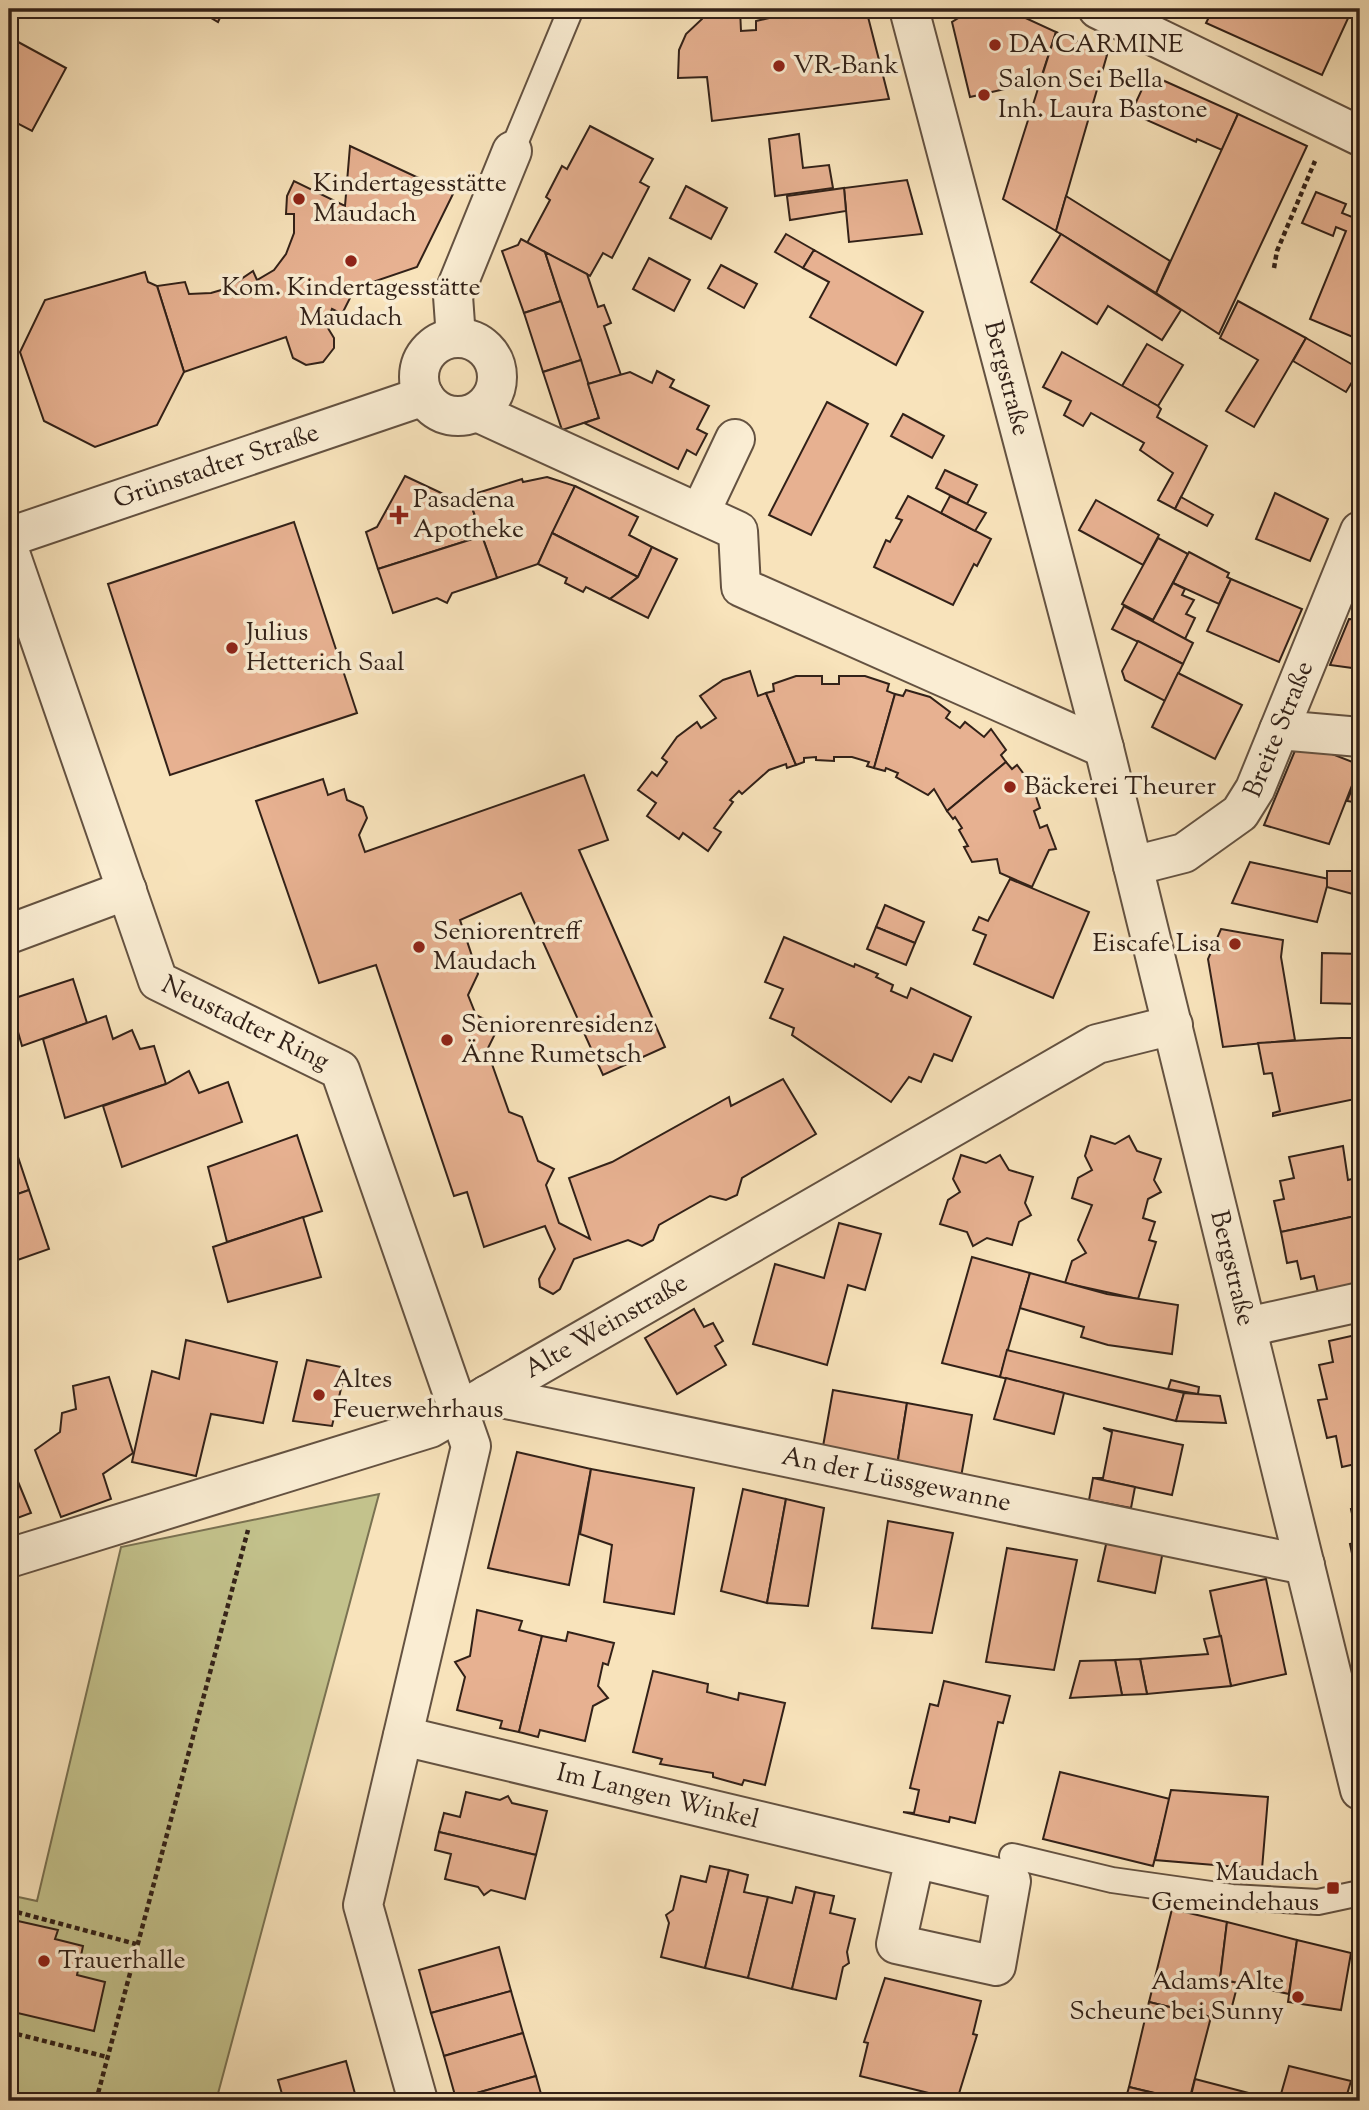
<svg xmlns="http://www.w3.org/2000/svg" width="1369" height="2110" viewBox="0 0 1369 2110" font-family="'Sorts Mill Goudy',serif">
<rect width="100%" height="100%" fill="#f8e3bb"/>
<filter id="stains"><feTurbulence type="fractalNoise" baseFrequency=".00286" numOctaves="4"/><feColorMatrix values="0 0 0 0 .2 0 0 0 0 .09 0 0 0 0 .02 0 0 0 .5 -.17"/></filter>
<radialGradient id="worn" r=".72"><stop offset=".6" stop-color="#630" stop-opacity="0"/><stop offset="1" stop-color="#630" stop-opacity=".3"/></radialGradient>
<path fill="#c3c28c" stroke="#7a7252" stroke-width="2" d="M379,1494L216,2101H9V1895L37,1901L121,1547Z"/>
<g fill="#e7b191" stroke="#322118" stroke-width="2">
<path d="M196,9H224L218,22Z"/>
<path d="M699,9H713L714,12L718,9H740L741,31L756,30V21L786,14L784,9H866L889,99L712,121L707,77L678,78L679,50L686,34L702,19Z"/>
<path d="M973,9H1006L1056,32L1040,81L970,97L952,22Z"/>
<path d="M1213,9H1339L1350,14L1322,75L1206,23Z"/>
<path d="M1056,32L1107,55L1056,231L1003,199Z"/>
<path d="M9,37L66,68L32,131L9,119Z"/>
<path d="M1149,74L1238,114L1222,150L1197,139L1196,142L1131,113Z"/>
<path d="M1238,114L1307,146L1219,334L1156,293Z"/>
<path d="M590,126L653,159L640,182L649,187L612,258L603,253L590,276L527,243L550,200L546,197L562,166L567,169Z"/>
<path d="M799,134L803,168L829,165L833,188L775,196L769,139Z"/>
<path d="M350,146L453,194L417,267L355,288L342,314L332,309L326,325L334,338V348L323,362L306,365L293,358L286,337L184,372L157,286L185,282L189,294L211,293L228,288L253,271L257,280L274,270L286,254L294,233V214H286L287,196L294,181L345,206Z"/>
<path d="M907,180L922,234L849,242L844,188Z"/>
<path d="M686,186L727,208L711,239L670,218Z"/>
<path d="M844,188L846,211L790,220L787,196Z"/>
<path d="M1316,192L1346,204L1342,213L1352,217L1360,199V340L1310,319L1346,231L1336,227L1333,236L1302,223Z"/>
<path d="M1066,196L1170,261L1156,293L1056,231Z"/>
<path d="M786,234L814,250L803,268L775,252Z"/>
<path d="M1061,234L1181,310L1162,340L1108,306L1097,324L1031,282Z"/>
<path d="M521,239L545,252L561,301L524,313L502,251L518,245Z"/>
<path d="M814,250L923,312L896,365L810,317L829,282L803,268Z"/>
<path d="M545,252L587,274L598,307L604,305L611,323L604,326L621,375L588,384Z"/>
<path d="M649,258L690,280L674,311L633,289Z"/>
<path d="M721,265L757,284L744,308L708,288Z"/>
<path d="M145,272L148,282L157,286L184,372L157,425L95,447L44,421L20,352L45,300Z"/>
<path d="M561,301L581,360L543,372L524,313Z"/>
<path d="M1238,301L1306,338L1254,427L1226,411L1258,360L1220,338Z"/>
<path d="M1306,338L1360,369L1346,392L1293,361Z"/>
<path d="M1147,344L1183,365L1158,406L1122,386Z"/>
<path d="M1062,352L1158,406L1161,409L1157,417L1207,446L1175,509L1158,500L1173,473L1140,450L1144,443L1091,413L1083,426L1064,415L1071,401L1043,387Z"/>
<path d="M581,360L599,418L562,430L543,372Z"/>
<path d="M657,371L674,380L670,387L709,406L697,429L707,434L696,455L687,450L678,469L584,423L599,418L588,384L630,372L652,383Z"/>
<path d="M827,402L868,424L811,535L769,515Z"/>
<path d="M903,414L944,436L932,458L891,436Z"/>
<path d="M945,470L977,485L967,504L936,488Z"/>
<path d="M405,476L456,500L468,496L482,536L378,569L366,532L377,527Z"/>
<path d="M547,477L575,486L538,564L497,578L468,496L522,479L523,482Z"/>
<path d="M575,486L638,517L629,535L652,547L638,577L552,533Z"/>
<path d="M1275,493L1328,519L1310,561L1256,539Z"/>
<path d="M908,496L991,539L977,566L974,564L953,605L874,567L886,540L890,542L902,520L896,518Z"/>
<path d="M950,496L986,513L975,531L941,513Z"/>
<path d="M1181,497L1213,515L1207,526L1175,509Z"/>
<path d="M1096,500L1159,535L1143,565L1079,530Z"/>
<path d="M294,522L357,713L170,775L108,584Z"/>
<path d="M552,533L638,577L610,599L586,587L583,592L565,583L567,578L538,564Z"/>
<path d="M482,536L497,578L452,593L447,603L437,598L393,613L378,569Z"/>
<path d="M1158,538L1188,554L1153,620L1122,604Z"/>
<path d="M652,547L677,559L648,618L610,599L638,577Z"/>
<path d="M1189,552L1229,573L1227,577L1231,579L1219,604L1173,583Z"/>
<path d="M1231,579L1302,609L1279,662L1207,631Z"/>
<path d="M1173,583L1185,589L1182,595L1194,600L1186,614L1195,618L1185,639L1152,622Z"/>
<path d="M1124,606L1193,643L1183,664L1112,629Z"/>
<path d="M1349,619L1360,620V669L1330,665Z"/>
<path d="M1138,641L1183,664L1165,701L1125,680L1122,671Z"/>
<path d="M750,671L758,696L766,693L796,765L787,768L786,764L769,770L742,794L739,791L730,800L733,802L714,828L721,832L708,851L683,833L679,839L647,816L656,803L638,790L652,772L657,776L667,762L662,758L677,737L697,722L701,728L716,718L700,696L723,680Z"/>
<path d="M1178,673L1242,705L1215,759L1152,727Z"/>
<path d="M796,676H822V684H839V676H865L889,684L887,691L895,694L874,768L867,766L869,762L852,757H834V761L816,760V757L804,758V762L796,765L766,693L774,691L773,684Z"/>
<path d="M906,690L930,697L950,712L946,718L960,728L965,722L984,737L991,729L1006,750L1001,755L1006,762L947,811L934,789L928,795L896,777L898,773L886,768L885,771L874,768L895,694L903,696Z"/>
<path d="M1299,741L1360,765L1329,844L1264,825Z"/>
<path d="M1006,762L1012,769L1017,765L1032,785L1040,808L1034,811L1040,828L1047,825L1056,849L1049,850L1032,887L1000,873L997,859L972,862L964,847L968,846L959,830L962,828L955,817L953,819L947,811Z"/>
<path d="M1360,770V803L1347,801Z"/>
<path d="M584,775L608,840L579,850L665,1047L603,1075L521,893L460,920L478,974L468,995L476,1015L492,1023L495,1034L487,1050L509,1112L522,1117L538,1161L554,1169L546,1185L559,1223L590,1239L569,1178L612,1162L729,1097L731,1106L783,1079L816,1134L742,1178L737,1195L726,1200L710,1196L659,1225L653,1240L642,1246L628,1240L574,1259L560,1289L553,1294L540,1287L539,1279L555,1249L545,1226L484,1247L467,1192L454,1196L376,965L319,983L256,801L323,779L328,795L344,789L347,800L363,807L367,818L359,835L365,852Z"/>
<path d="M1250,862L1329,879L1317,922L1232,903Z"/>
<path d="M1327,871H1360V896L1327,887Z"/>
<path d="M1010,879L1089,912L1053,998L974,964L986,935L973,930L979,917L988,921Z"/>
<path d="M885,905L924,922L915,943L876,927Z"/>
<path d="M876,927L915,943L906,965L867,949Z"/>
<path d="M1221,929L1283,940L1281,957L1295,1040L1223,1047L1208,959Z"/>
<path d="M784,937L854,967L855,964L878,974L876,977L893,985L891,991L907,998L911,988L971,1017L952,1061L934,1054L921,1082L909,1077L891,1102L792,1035L794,1028L770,1018L783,989L765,982Z"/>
<path d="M1322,953L1360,954V1004L1321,1003Z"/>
<path d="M73,979L87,1023L22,1046L9,1000Z"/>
<path d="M106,1016L113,1039L132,1030L140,1049L154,1046L166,1084L65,1118L43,1039Z"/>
<path d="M1341,1038H1360V1098L1273,1116V1113L1280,1111L1272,1073L1264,1074L1258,1043Z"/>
<path d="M189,1071L199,1093L228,1082L242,1122L122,1167L103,1106L166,1084Z"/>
<path d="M9,1130L29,1190L9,1197Z"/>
<path d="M297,1135L322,1211L227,1242L208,1167Z"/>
<path d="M1091,1136L1115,1144L1129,1136L1137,1151L1161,1159L1154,1180L1161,1192L1148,1199L1143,1218L1155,1222L1149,1240L1156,1242L1138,1299L1065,1283L1072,1261L1086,1253L1078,1240L1092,1205L1072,1198L1078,1178L1092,1170L1085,1156Z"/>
<path d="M1343,1146L1348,1180L1360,1177V1215L1281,1232L1274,1201L1284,1199L1280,1181L1294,1178L1289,1157Z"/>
<path d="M961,1155L986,1163L1000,1155L1009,1170L1033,1177L1025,1203L1031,1215L1019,1222L1012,1245L987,1238L973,1246L967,1232L940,1224L948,1200L960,1192L953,1179Z"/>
<path d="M29,1190L49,1249L9,1263V1197Z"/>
<path d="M1360,1215V1288L1319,1297L1314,1276L1301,1279L1297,1261L1287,1263L1281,1232Z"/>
<path d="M303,1217L321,1277L228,1302L213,1247Z"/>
<path d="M839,1223L881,1234L865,1290L848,1285L827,1365L753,1344L775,1264L824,1278Z"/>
<path d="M972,1257L1030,1273L1000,1377L942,1363Z"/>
<path d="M1030,1273L1107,1294L1178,1305L1172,1354L1108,1345L1081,1337L1084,1327L1020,1308Z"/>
<path d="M694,1309L704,1327L713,1323L723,1341L715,1346L726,1365L677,1394L645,1338Z"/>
<path d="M1360,1334V1463L1342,1467L1336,1436L1327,1438L1318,1400L1327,1399L1319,1365L1333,1362L1329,1341Z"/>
<path d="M186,1340L277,1362L263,1423L211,1414L196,1476L132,1462L152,1371L179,1379Z"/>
<path d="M1007,1350L1184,1393L1176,1421L1000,1377Z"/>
<path d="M307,1360L346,1368L332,1426L293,1421Z"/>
<path d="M109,1377L133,1453L103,1474L111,1499L61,1517L35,1450L60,1432L62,1413L76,1409L73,1386Z"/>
<path d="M1006,1378L1064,1393L1054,1434L994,1419Z"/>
<path d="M1171,1380L1199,1387L1198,1394L1168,1389Z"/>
<path d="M833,1390L907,1403L897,1466L822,1452Z"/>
<path d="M1184,1393L1220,1396L1226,1423L1176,1421Z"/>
<path d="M907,1403L972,1415L961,1477L897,1466Z"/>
<path d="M1103,1428L1183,1445L1172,1495L1093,1478H1103L1112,1432Z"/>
<path d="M517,1452L591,1469L569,1585L488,1568Z"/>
<path d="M9,1460L31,1513L9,1521Z"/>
<path d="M591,1469L694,1488L674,1614L604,1602L612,1545L580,1534Z"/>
<path d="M1093,1478L1135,1487L1131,1508L1089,1500Z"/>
<path d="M743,1489L786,1499L767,1603L721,1591Z"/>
<path d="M786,1499L824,1508L808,1606L767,1603Z"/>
<path d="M1360,1507V1581L1358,1582L1350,1544L1358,1542L1351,1509Z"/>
<path d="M888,1521L953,1533L932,1633L872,1628Z"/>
<path d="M1107,1540L1163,1551L1155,1593L1098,1581Z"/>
<path d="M1007,1548L1077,1560L1054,1670L986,1662Z"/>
<path d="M1266,1579L1286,1674L1231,1686L1210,1591Z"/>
<path d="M477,1610L522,1621L519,1630L542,1636L519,1732L500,1728L502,1721L457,1710L465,1677L455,1662L470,1656Z"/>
<path d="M568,1632L614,1643L608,1665L603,1663L598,1686L608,1698L593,1706L585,1741L540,1730L538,1737L519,1732L542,1636L566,1641Z"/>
<path d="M1221,1636L1231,1686L1147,1694L1140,1659L1208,1654L1204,1639Z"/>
<path d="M1140,1659L1147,1694L1122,1695L1115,1660Z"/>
<path d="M1115,1660L1122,1695L1070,1698L1080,1661Z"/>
<path d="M653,1671L708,1684L707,1692L738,1700L739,1693L785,1703L765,1785L744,1780L742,1785L713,1777V1773L660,1764L662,1759L633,1752Z"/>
<path d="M944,1681L1010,1696L1003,1723L998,1722L975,1823L950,1817L949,1822L903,1812L914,1813L919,1790L910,1788L930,1704L938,1706Z"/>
<path d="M1060,1772L1170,1799L1153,1866L1043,1839Z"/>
<path d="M1171,1790L1268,1797L1262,1869L1155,1860Z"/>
<path d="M466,1792L500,1800L508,1796L512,1803L547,1811L536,1855L439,1832L444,1813L460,1817Z"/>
<path d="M439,1832L536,1855L525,1899L491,1890L484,1895L478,1887L445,1879L451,1854L435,1850Z"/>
<path d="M710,1866L729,1870L705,1968L661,1957L669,1923L666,1915L673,1910L681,1876L706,1882Z"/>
<path d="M729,1870L748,1875L744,1892L768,1897L748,1978L705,1968Z"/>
<path d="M796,1887L815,1892L792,1989L748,1978L768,1897L792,1903Z"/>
<path d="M815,1892L834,1896L830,1913L855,1919L847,1952L849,1963L843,1967L836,1999L792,1989Z"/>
<path d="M1172,1909L1227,1922L1220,1979L1238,1983L1230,2014L1211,2017L1149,2002Z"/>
<path d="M9,1919L58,1930L55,1939L83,1946L77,1975L105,1982L94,2031L9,2011Z"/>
<path d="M1227,1922L1297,1940L1289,1994L1220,1979Z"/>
<path d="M1297,1940L1351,1953L1341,2010L1288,2002Z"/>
<path d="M499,1947L511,1991L431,2013L419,1970Z"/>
<path d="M885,1978L981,2001L973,2034L977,2035L957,2100L860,2076L868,2043L864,2042Z"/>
<path d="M511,1991L523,2033L444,2056L431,2013Z"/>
<path d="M1149,2002L1211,2017L1189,2101L1129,2087Z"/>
<path d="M523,2033L536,2076L456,2099L444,2056Z"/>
<path d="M346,2061L357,2101H284L278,2080Z"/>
<path d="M1289,2066L1351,2081L1345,2101H1279Z"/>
<path d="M536,2076L543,2101H457L456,2099Z"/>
<path d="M1195,2079L1264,2097L1263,2101L1190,2100Z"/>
<path d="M1129,2087L1186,2101H1125Z"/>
</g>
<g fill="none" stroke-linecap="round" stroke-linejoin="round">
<defs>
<g id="service">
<path d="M512,151L571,9"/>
<path d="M1012,1856L1112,1880L1232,1897L1318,1902L1360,1893"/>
</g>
<g id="minor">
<path d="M1098,9L1360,136"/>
<circle cx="458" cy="377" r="39"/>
<path d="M456,338L453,296L512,151"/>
<path d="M477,412L738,531L741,587L1104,748"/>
<path d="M700,513L735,439"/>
<path id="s1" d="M9,537L424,396"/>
<path id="s2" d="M9,550L158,981L340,1070L471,1446L363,1905L418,2101"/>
<path d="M1279,730L1360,737"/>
<path id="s3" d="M1133,866L1184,853L1240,813L1255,789L1360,531"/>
<path d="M9,934L127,890"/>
<path d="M1247,1327L1360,1302"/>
<path id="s4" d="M487,1395L1305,1565"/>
<path id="s5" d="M9,1558L430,1428L1097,1044L1173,1025"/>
<path id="s6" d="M403,1736L1011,1881L996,1966L896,1944L915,1858"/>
</g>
<g id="tertiary">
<path id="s7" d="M909,9L1104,748L1360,1790"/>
</g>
</defs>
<use href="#service" stroke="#645241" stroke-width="28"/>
<use href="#minor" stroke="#645241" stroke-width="42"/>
<use href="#tertiary" stroke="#645241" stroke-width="42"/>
<g stroke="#322118" stroke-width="4.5" stroke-dasharray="5 3.5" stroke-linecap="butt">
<path d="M1274,268L1277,251L1315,161"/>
<path d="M9,1910L136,1944"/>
<path d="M9,2032L107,2057"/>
<path d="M96,2101L248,1530"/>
</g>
<use href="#service" stroke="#faedd3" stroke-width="24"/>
<use href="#minor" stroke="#faedd3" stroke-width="38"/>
<use href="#tertiary" stroke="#faedd3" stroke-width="38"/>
</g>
<g fill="#8f2418" stroke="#faedd3" stroke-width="2.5">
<circle cx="995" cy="45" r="7"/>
<circle cx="779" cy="66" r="7"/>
<circle cx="984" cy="95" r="7"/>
<circle cx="299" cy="199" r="7"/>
<circle cx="351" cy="261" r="7"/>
<path d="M395.5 504.5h7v7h7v7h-7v7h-7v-7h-7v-7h7z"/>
<circle cx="232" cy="648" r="7"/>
<circle cx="1010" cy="787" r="7"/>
<circle cx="1235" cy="944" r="7"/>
<circle cx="419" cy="947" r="7"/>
<circle cx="447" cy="1040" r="7"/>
<circle cx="319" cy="1395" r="7"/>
<rect x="1326" y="1881" width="14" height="14" rx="3.5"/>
<circle cx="44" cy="1961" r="7"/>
<circle cx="1298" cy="1997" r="7"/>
</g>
<g text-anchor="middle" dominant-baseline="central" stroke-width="7" stroke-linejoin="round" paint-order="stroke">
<g font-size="26" fill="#322118" stroke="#faedd3" text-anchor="start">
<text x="1009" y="45">DA CARMINE</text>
<text x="793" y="66">VR-Bank</text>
<text x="998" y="80">Salon Sei Bella<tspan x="998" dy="30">Inh. Laura Bastone</tspan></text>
<text x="313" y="184">Kindertagesstätte<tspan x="313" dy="30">Maudach</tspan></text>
<text x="351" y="288" text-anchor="middle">Kom. Kindertagesstätte<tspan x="351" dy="30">Maudach</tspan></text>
<text x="413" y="500">Pasadena<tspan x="413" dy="30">Apotheke</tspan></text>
<text x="246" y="633">Julius<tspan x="246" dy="30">Hetterich Saal</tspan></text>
<text x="1024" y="787">Bäckerei Theurer</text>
<text x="433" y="932">Seniorentreff<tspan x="433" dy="30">Maudach</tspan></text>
<text x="1221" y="944" text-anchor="end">Eiscafe Lisa</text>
<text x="461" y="1025">Seniorenresidenz<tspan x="461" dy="30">Änne Rumetsch</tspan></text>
<text x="333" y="1380">Altes<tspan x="333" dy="30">Feuerwehrhaus</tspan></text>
<text x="1319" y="1873" text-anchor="end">Maudach<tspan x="1319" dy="30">Gemeindehaus</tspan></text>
<text x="58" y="1961">Trauerhalle</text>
<text x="1284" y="1982" text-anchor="end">Adams Alte<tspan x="1284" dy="30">Scheune bei Sunny</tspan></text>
</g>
<g font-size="26" fill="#322118" stroke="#faedd3">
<text stroke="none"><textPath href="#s7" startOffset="382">Bergstraße</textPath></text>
<text stroke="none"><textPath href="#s1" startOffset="219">Grünstadter Straße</textPath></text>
<text stroke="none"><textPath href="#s3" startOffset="214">Breite Straße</textPath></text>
<text stroke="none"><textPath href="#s2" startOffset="553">Neustadter Ring</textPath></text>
<text stroke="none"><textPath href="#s7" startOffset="1300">Bergstraße</textPath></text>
<text stroke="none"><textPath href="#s5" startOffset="644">Alte Weinstraße</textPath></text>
<text stroke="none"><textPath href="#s4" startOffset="418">An der Lüssgewanne</textPath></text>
<text stroke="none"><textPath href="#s6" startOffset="262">Im Langen Winkel</textPath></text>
</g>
</g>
<rect width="1369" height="2110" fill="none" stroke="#f8e3bb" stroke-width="35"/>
<rect x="10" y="10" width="1348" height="2089" fill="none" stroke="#322118" stroke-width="3.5"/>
<rect x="18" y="18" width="1334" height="2075" fill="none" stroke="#322118" stroke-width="2"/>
<rect width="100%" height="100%" filter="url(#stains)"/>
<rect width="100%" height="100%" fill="url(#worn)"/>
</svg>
